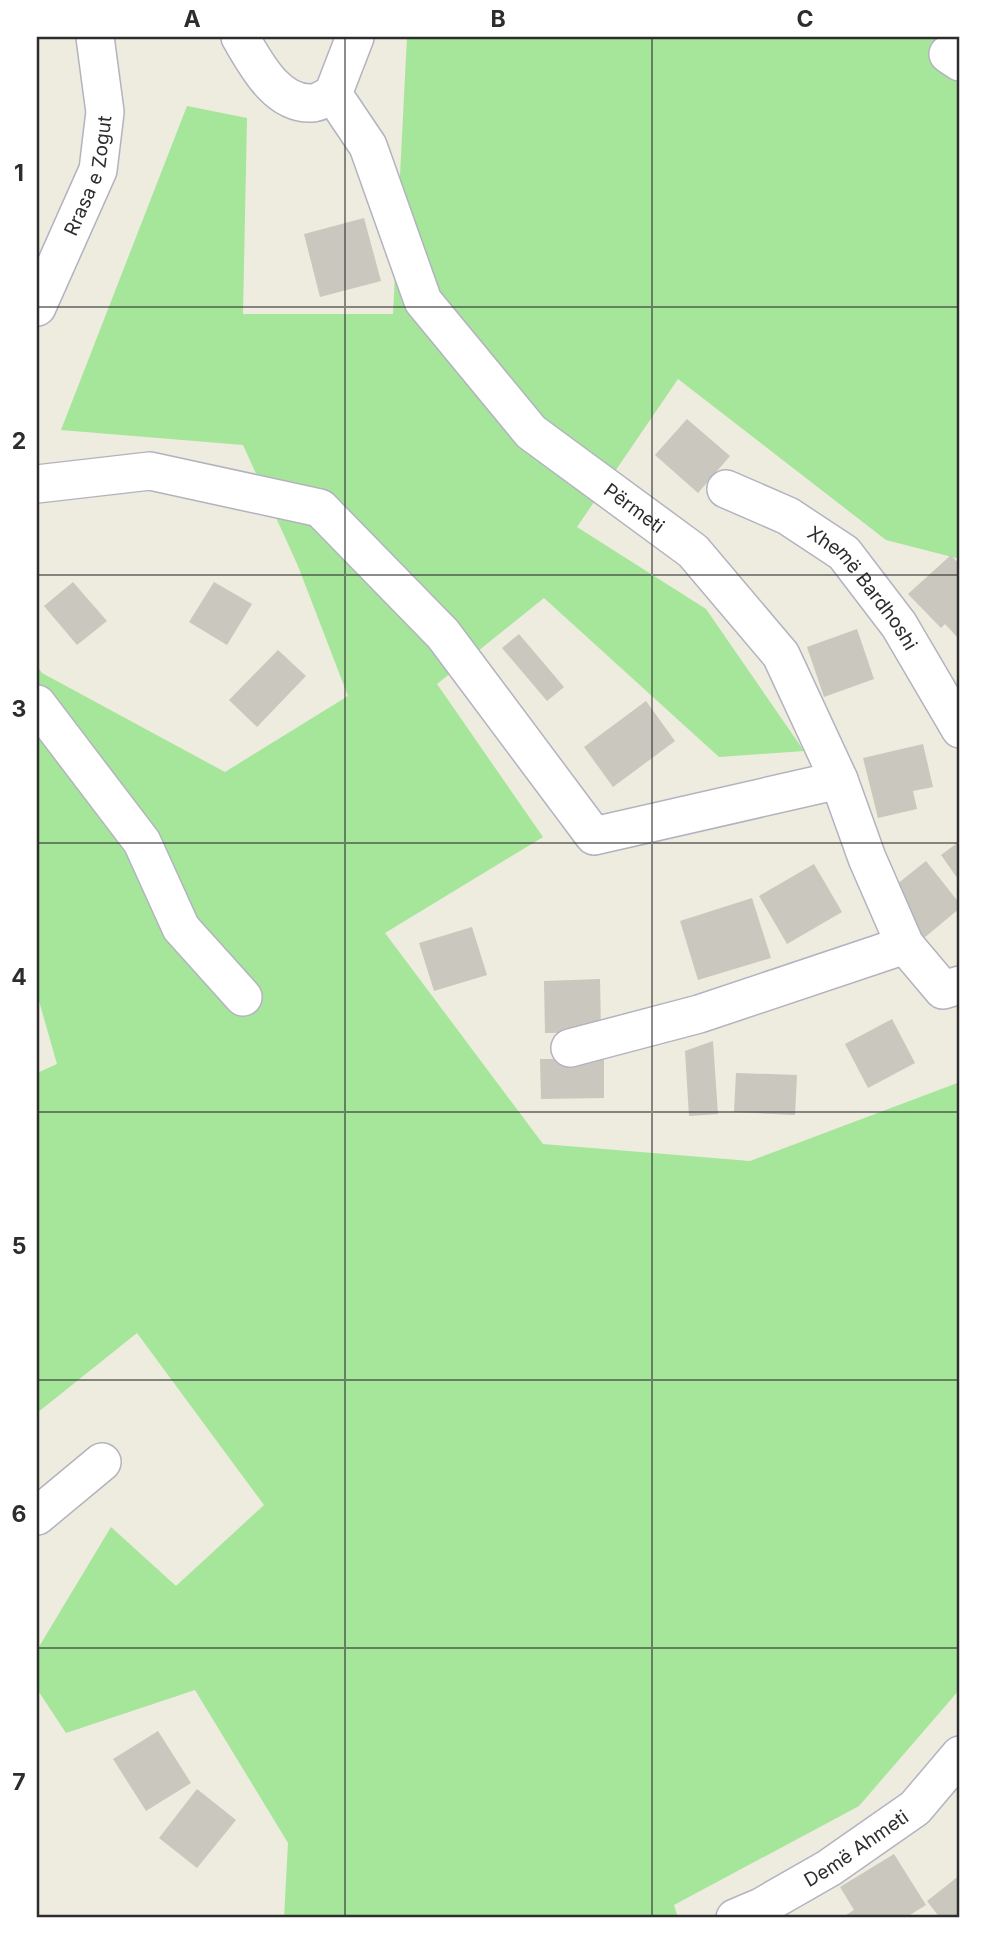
<svg xmlns="http://www.w3.org/2000/svg" width="997" height="1955" viewBox="0 0 997 1955" font-family="Inter,sans-serif">
<rect width="100%" height="100%" fill="#eeebdf"/>
<path fill="#a5e69a" d="M407,37H960V559L886,540L678,379L577,527L706,609L804,751L719,757L544,598L437,684L543,837L385,933L543,1144L750,1161L960,1082V1689L859,1806L674,1905L678,1918H284L288,1843L195,1690L66,1733L37,1689V1650L111,1527L176,1586L264,1505L137,1333L37,1413V1073L57,1064L37,994V666L42,673L225,772L348,696L298,566L243,445L61,430L187,106L247,118L243,314H393Z"/>
<g fill="#cac7be">
<path d="M364,218L381,281L320,297L304,234Z"/>
<path d="M687,419L730,456L698,493L655,455Z"/>
<path d="M951,555L960,565L959,639L945,624L941,628L908,594Z"/>
<path d="M73,582L107,621L77,645L44,606Z"/>
<path d="M214,582L252,604L227,645L189,622Z"/>
<path d="M857,629L874,679L824,697L807,647Z"/>
<path d="M519,634L564,687L547,701L502,648Z"/>
<path d="M278,650L306,676L257,727L229,700Z"/>
<path d="M646,701L675,741L613,787L584,747Z"/>
<path d="M923,744L933,787L913,791L917,809L878,818L863,758Z"/>
<path d="M960,841V882L941,855Z"/>
<path d="M926,861L960,904V908L924,938L887,892Z"/>
<path d="M814,864L842,912L787,944L759,896Z"/>
<path d="M752,898L771,958L698,980L680,921Z"/>
<path d="M472,927L487,975L434,991L419,943Z"/>
<path d="M600,979L601,1032L545,1033L544,981Z"/>
<path d="M892,1019L915,1063L868,1088L845,1044Z"/>
<path d="M713,1041L718,1114L689,1116L685,1051Z"/>
<path d="M540,1059H604V1098L541,1099Z"/>
<path d="M736,1073L797,1075L795,1115L734,1112Z"/>
<path d="M158,1731L191,1783L146,1811L113,1759Z"/>
<path d="M197,1789L236,1820L197,1868L159,1838Z"/>
<path d="M894,1854L926,1905L905,1918H841L854,1910L840,1887Z"/>
<path d="M960,1875V1918H940L927,1901Z"/>
</g>
<g fill="none" stroke-linecap="round" stroke-linejoin="round">
<defs>
<g id="minor">
<path d="M240,37C255,62 276,105 312,103C318,103 327,97 333,94L355,37"/>
<path d="M948,54L960,62"/>
<path id="s1" d="M333,94L368,146L423,301L531,432L693,551L781,655L839,780L867,858L905,945L943,990L960,985"/>
<path id="s2" d="M37,307L98,170L105,112L95,37"/>
<path d="M37,484L150,471L320,508L443,634L594,836L839,780"/>
<path id="s3" d="M726,489L788,516L844,553L899,625L960,729"/>
<path d="M37,704L142,842L181,928L243,997"/>
<path d="M570,1048L699,1014L905,945"/>
<path d="M37,1516L102,1462"/>
<path id="s4" d="M735,1918L761,1907L829,1868L915,1808L960,1755"/>
</g>
</defs>
<use href="#minor" stroke="#b3b3c0" stroke-width="40"/>
<use href="#minor" stroke="#fff" stroke-width="37"/>
</g>
<path fill="none" stroke="#2d2d2d" stroke-width="2" stroke-opacity="0.55" d="M345,37V1918M652,37V1918M37,307H960M37,575H960M37,843H960M37,1112H960M37,1380H960M37,1648H960"/>
<g text-anchor="middle" dominant-baseline="central" stroke-width="6" stroke-linejoin="round" paint-order="stroke">
<g font-size="19" fill="#2d2d2d" stroke="#fff">
<text stroke="none"><textPath href="#s2" startOffset="142">Rrasa e Zogut</textPath></text>
<text stroke="none"><textPath href="#s1" startOffset="525">Përmeti</textPath></text>
<text stroke="none"><textPath href="#s3" startOffset="173">Xhemë Bardhoshi</textPath></text>
<text stroke="none"><textPath href="#s4" startOffset="140">Demë Ahmeti</textPath></text>
</g>
</g>
<rect width="997" height="1955" fill="none" stroke="#ffffff" stroke-width="77"/>
<rect x="38" y="38" width="920" height="1878" fill="none" stroke="#2d2d2d" stroke-width="2.5"/>
<g font-size="23" text-anchor="middle" font-weight="bold" fill="#2d2d2d">
<text x="192" y="27">A</text>
<text x="498" y="27">B</text>
<text x="805" y="27">C</text>
<text x="19" y="181">1</text>
<text x="19" y="449">2</text>
<text x="19" y="717">3</text>
<text x="19" y="985">4</text>
<text x="19" y="1254">5</text>
<text x="19" y="1522">6</text>
<text x="19" y="1790">7</text>
</g>
</svg>
